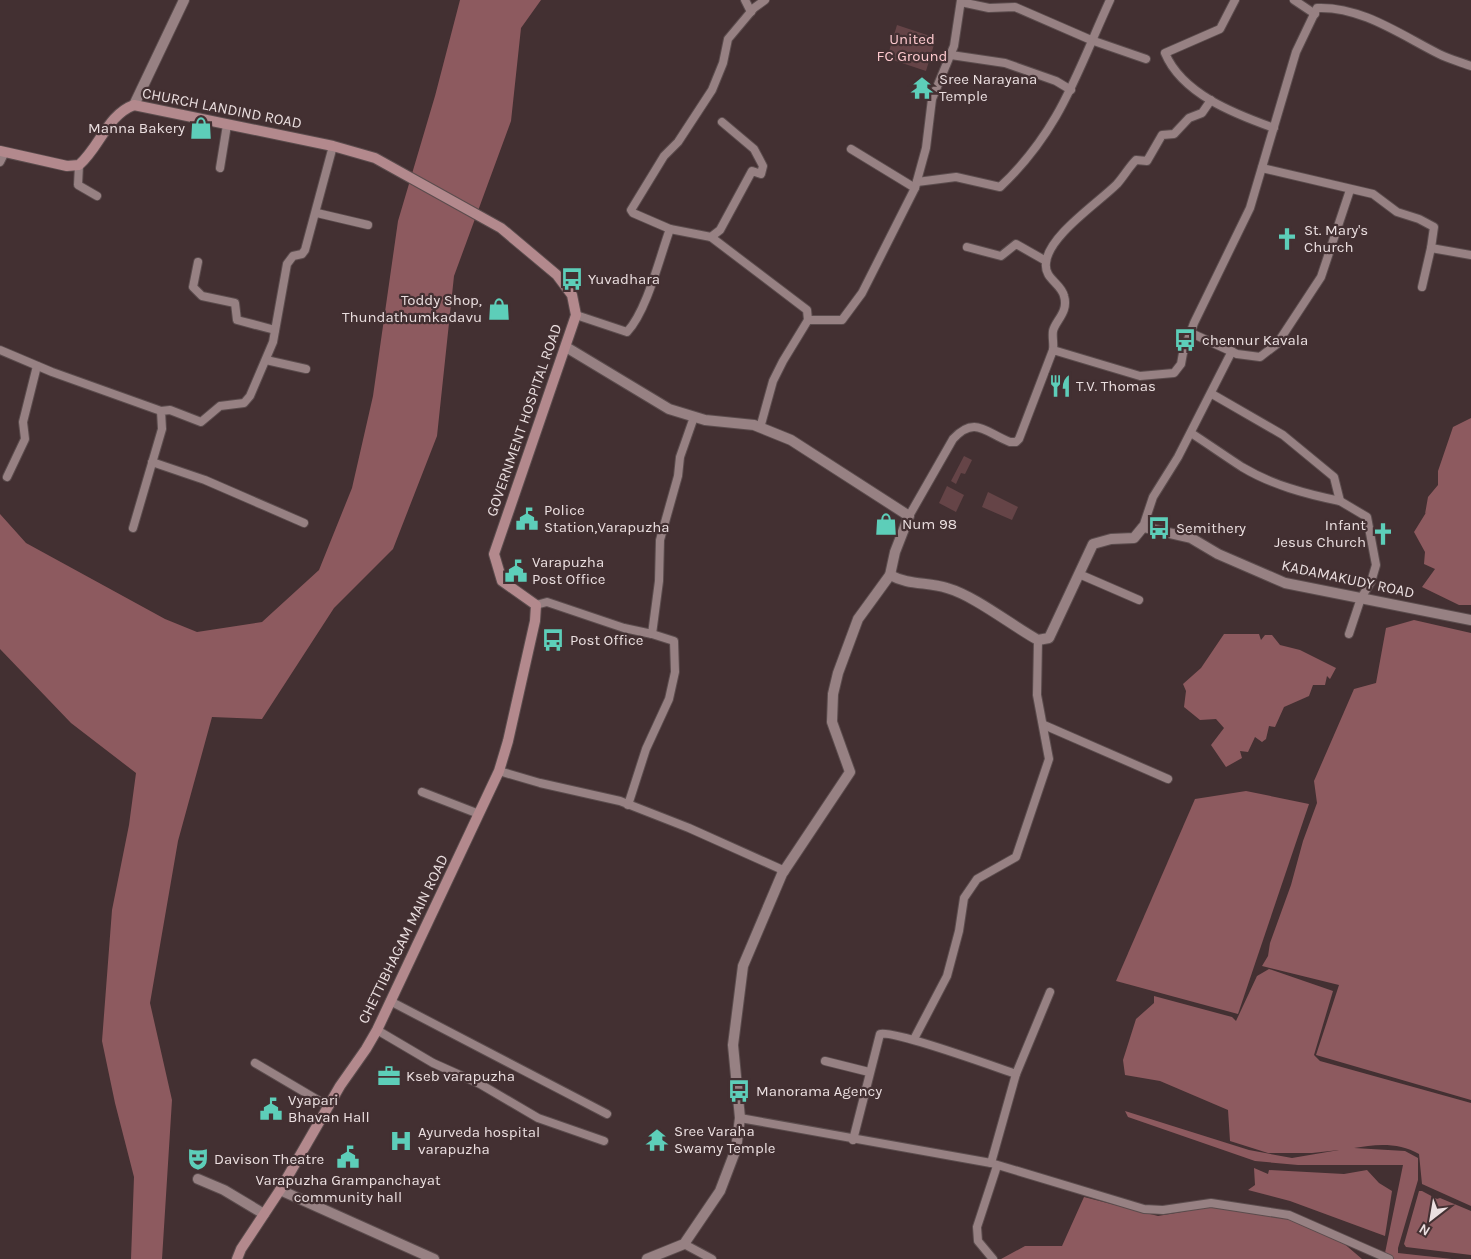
<svg xmlns="http://www.w3.org/2000/svg" width="1471" height="1259" viewBox="0 0 1471 1259" font-family="Karla,sans-serif">
<rect width="100%" height="100%" fill="#433032"/>
<g fill="#654447">
<path d="M897,25L936,38L926,71L887,58Z"/>
<path d="M964,456L972,460L965,474L961,473L956,484L951,481Z"/>
<path d="M947,486L964,495L956,512L939,503Z"/>
<path d="M988,492L1018,507L1012,520L982,507Z"/>
</g>
<g fill="#8d5a5f">
<path d="M460,0H541L521,28L511,121L454,276L437,436L393,549L334,608L262,719L212,717L178,841L150,1003L172,1100L162,1259H131L134,1177L115,1103L102,1041L112,910L129,825L136,773L71,723L0,649V514L26,543L165,619L197,632L262,622L319,570L352,488L373,396L398,221L435,96Z"/>
<path d="M1471,418V605H1459L1422,587L1435,569L1424,564L1425,552L1414,532L1427,511L1425,514L1428,497L1438,485V471L1453,427Z"/>
<path d="M1414,620L1471,633V1100L1316,1055L1339,985L1262,966L1268,956L1270,943L1291,885L1303,841L1317,803L1314,781L1354,689L1376,683L1386,628Z"/>
<path d="M1224,634H1259L1261,640L1265,635H1272L1280,645L1300,650L1336,668L1330,679L1327,676L1325,685H1313L1309,696L1284,707L1275,727L1269,726L1266,739L1262,742L1255,737L1248,752L1240,751L1242,758L1226,767L1211,745L1224,728L1216,719L1200,720L1184,707L1186,691L1183,684L1201,668Z"/>
<path d="M1246,791L1309,804L1238,1014L1116,981L1195,799Z"/>
<path d="M1269,969L1333,991L1314,1055L1320,1061L1471,1103V1206L1422,1184L1419,1154C1399,1142 1375,1144 1354,1148L1405,1151L1418,1158V1180L1398,1248V1253L1452,1259H1394L1385,1253L1403,1165H1298L1255,1161L1128,1117L1125,1111L1249,1150L1292,1158L1339,1150L1312,1153H1268L1230,1141L1228,1110L1160,1081L1125,1075L1123,1060L1136,1019L1154,1003V996L1232,1017L1236,1021L1257,976Z"/>
<path d="M1254,1168L1268,1174L1269,1170L1344,1174L1367,1170L1379,1183L1392,1191L1385,1236L1290,1201L1248,1190L1255,1185Z"/>
<path d="M1419,1191H1422L1437,1199L1440,1198L1471,1211V1255L1406,1247L1404,1244Z"/>
<path d="M1084,1197L1158,1216L1216,1206L1292,1217L1341,1241L1362,1259H1001L1025,1246H1062Z"/>
</g>
<g fill="none" stroke-linecap="round" stroke-linejoin="round">
<defs>
<g id="minor">
<path d="M745,0L751,12"/>
<path d="M1235,0L1220,29L1165,53C1182,94 1235,114 1274,128"/>
<path d="M1294,0L1315,14"/>
<path d="M961,2L989,8L1015,7L1091,40L1146,59"/>
<path d="M951,55L1005,63L1056,81L1071,90"/>
<path d="M851,149L915,188"/>
<path d="M0,162L5,152"/>
<path d="M79,165L78,185L97,196"/>
<path d="M220,168L227,125"/>
<path d="M1262,168L1373,194L1397,212L1419,219L1434,227L1431,248L1471,255"/>
<path d="M917,182L956,177L1000,187C1060,131 1077,72 1110,0"/>
<path d="M317,213L368,225"/>
<path d="M670,229L711,237L720,230L752,171L761,174L763,166L754,149L722,122"/>
<path d="M711,237L807,310L808,320"/>
<path d="M967,247L1001,256L1016,244L1046,261"/>
<path d="M198,262L193,287L202,296L235,303L237,320L275,330"/>
<path d="M1422,287L1431,248"/>
<path d="M576,315L627,332C647,311 660,256 670,229L633,213L631,210L664,156L678,142L712,90L723,63L728,39L754,8L765,0"/>
<path d="M1191,333L1237,354L1260,357L1277,344L1321,277L1350,190"/>
<path d="M0,350L52,372L161,411"/>
<path d="M1053,350C1054,344 1052,337 1053,331C1055,321 1069,312 1064,296C1061,283 1044,279 1046,263C1048,236 1098,203 1117,184C1124,176 1129,167 1136,160L1147,161L1162,135L1174,134L1189,118L1202,113L1211,100"/>
<path d="M266,360L306,369"/>
<path d="M1212,394L1283,435L1334,477L1340,501L1367,517L1376,565L1371,582L1361,598L1349,634"/>
<path d="M760,428L773,381L783,361L808,320H842L862,293L915,188L926,148L932,99L954,46L961,0"/>
<path d="M1191,433C1208,444 1225,456 1242,467C1272,485 1306,494 1340,501"/>
<path d="M152,462L205,480L304,523"/>
<path d="M7,477L25,439L23,422L37,366"/>
<path d="M909,516L953,439C975,415 986,433 1010,442H1016L1019,439L1053,350L1140,376L1174,373L1181,364L1183,353L1194,323L1250,208L1296,52L1317,8C1361,6 1401,35 1439,54C1449,59 1460,62 1471,66"/>
<path d="M1143,527L1153,497L1178,457L1232,351"/>
<path d="M133,528L162,429L161,411L170,410L201,422L220,406L244,403L250,396L273,342L287,264L293,256L302,254L305,250L333,146"/>
<path d="M1079,574L1139,600"/>
<path d="M536,605L547,602L624,628L652,634L659,581L660,540L678,476L680,457L694,417"/>
<path d="M1044,725L1168,779"/>
<path d="M499,771L540,783L620,801L689,828L785,871"/>
<path d="M422,792L479,814"/>
<path d="M628,805L646,749L669,699L675,672L674,641L652,634"/>
<path d="M390,1001L607,1114"/>
<path d="M377,1030L433,1063L480,1084L538,1118L604,1141"/>
<path d="M914,1039L947,976L959,931L964,898L977,879L1016,857L1049,759L1037,695L1038,640"/>
<path d="M825,1061L869,1072"/>
<path d="M255,1063L328,1106"/>
<path d="M740,1118L991,1163L1144,1209L1163,1210L1211,1203L1289,1215L1389,1259"/>
<path d="M853,1140L880,1034C894,1030 995,1067 1016,1074"/>
<path d="M991,1163L1016,1074L1050,992"/>
<path d="M684,1244L712,1259"/>
<path d="M993,1259L978,1241L977,1227L997,1166"/>
</g>
<g id="tertiary">
<path d="M134,105L184,0"/>
<path d="M566,347L669,409L705,420L754,425L791,440L909,516L895,552L890,575L858,619L838,673L833,694L832,722L850,772L782,874L743,966L733,1045L740,1118L736,1149L720,1191L684,1244L647,1259"/>
<path d="M890,575C908,585 928,582 947,588C975,596 1011,625 1038,640L1049,638L1093,544L1111,539L1134,538L1143,527L1191,538L1218,554L1285,583L1471,620"/>
<path d="M198,1179L224,1190L264,1214"/>
<path d="M280,1190L434,1259"/>
</g>
<path id="secondary" d="M0,151L67,166L79,165C100,147 107,115 134,105L333,146L375,158L501,228L557,275L572,295L576,315L494,554L502,581L536,605L535,621L508,741L499,771L377,1030L366,1049L340,1086L280,1190L241,1249L237,1259"/>
</defs>
<use href="#minor" stroke="#5b4c4d" stroke-width="10"/>
<use href="#tertiary" stroke="#5b4c4d" stroke-width="12"/>
<use href="#secondary" stroke="#5b4c4d" stroke-width="12"/>
<use href="#minor" stroke="#978183" stroke-width="8"/>
<use href="#tertiary" stroke="#978183" stroke-width="10"/>
<use href="#secondary" stroke="#b3898d" stroke-width="10"/>
</g>
<defs>
<symbol id="temple-bare" viewBox="-9 -9 18 18"><path d="M0-6L5-2H3V0L6.5 2.5H4V6H1.5V3h-3V6H-4V2.5H-6.5L-3 0V-2H-5Z" fill="#5dceb9" stroke="#433032" stroke-width="2.5" paint-order="stroke"/></symbol>
<symbol id="shop-bare" viewBox="-9 -9 18 18"><path d="M-5-2.5h2.3a2.7 3.5 0 0 1 5.4 0H5L5.5 6h-11ZM-1.5-2.5h3a1.5 2.3 0 0 0-3 0Z" fill="#5dceb9" stroke="#433032" stroke-width="2.5" paint-order="stroke"/></symbol>
<symbol id="church-bare" viewBox="-9 -9 18 18"><path d="M-1.2-6h2.4v3.5h3.3v2.4h-3.3V6h-2.4V-.1h-3.3v-2.4h3.3Z" fill="#5dceb9" stroke="#433032" stroke-width="2.5" paint-order="stroke"/></symbol>
<symbol id="bus-bare" viewBox="-9 -9 18 18"><path d="M-5-6H5V4H4V6H2V4H-2V6H-4V4H-5ZM-3.5-4V0h7V-4ZM-3.5 1.2v1.5H-2V1.2ZM2 1.2v1.5H3.5V1.2Z" fill="#5dceb9" stroke="#433032" stroke-width="2.5" paint-order="stroke"/></symbol>
<symbol id="restaurant-bare" viewBox="-9 -9 18 18"><path d="M-5-6h1v4h1v-4h1v4h1v-4h1v5L-1.5 .5V6h-2V.5L-5-1ZM5-6V6H3V1.5H1.5Q1.5-4 5-6Z" fill="#5dceb9" stroke="#433032" stroke-width="2.5" paint-order="stroke"/></symbol>
<symbol id="civic-bare" viewBox="-9 -9 18 18"><path d="M-.6-6.5H3V-4.5H.6V-3L4-1V1h2V6H-6V1h2V-1L-.6-3ZM-1.2 2.5V6h2.4V2.5Z" fill="#5dceb9" stroke="#433032" stroke-width="2.5" paint-order="stroke"/></symbol>
<symbol id="office-bare" viewBox="-9 -9 18 18"><path d="M-6-3h4V-5.5h4V-3h4V5H-6ZM-1-4.5V-3h2v-1.5ZM-6 0V1H6V0Z" fill="#5dceb9" stroke="#433032" stroke-width="2.5" paint-order="stroke"/></symbol>
<symbol id="hospital-bare" viewBox="-9 -9 18 18"><path d="M-5-5h3v3.5h4V-5h3V5h-3V1.5h-4V5h-3Z" fill="#5dceb9" stroke="#433032" stroke-width="2.5" paint-order="stroke"/></symbol>
<symbol id="theatre-bare" viewBox="-9 -9 18 18"><path d="M-5-5.5Q0-4 5-5.5V0Q5 5 0 6Q-5 5-5 0ZM-3.3-2.5H-1v1.5H-3.3ZM1-2.5H3.3v1.5H1ZM-2.8 1Q0 5.5 2.8 1Z" fill="#5dceb9" stroke="#433032" stroke-width="2.5" paint-order="stroke"/></symbol>
</defs>
<g fill-rule="evenodd">
<use href="#temple-bare" x="906" y="72" width="32" height="32"/>
<use href="#shop-bare" x="185" y="112" width="32" height="32"/>
<use href="#church-bare" x="1271" y="223" width="32" height="32"/>
<use href="#bus-bare" x="556" y="263" width="32" height="32"/>
<use href="#shop-bare" x="483" y="293" width="32" height="32"/>
<use href="#bus-bare" x="1169" y="324" width="32" height="32"/>
<use href="#restaurant-bare" x="1044" y="370" width="32" height="32"/>
<use href="#civic-bare" x="511" y="503" width="32" height="32"/>
<use href="#shop-bare" x="870" y="508" width="32" height="32"/>
<use href="#bus-bare" x="1143" y="512" width="32" height="32"/>
<use href="#church-bare" x="1367" y="518" width="32" height="32"/>
<use href="#civic-bare" x="500" y="555" width="32" height="32"/>
<use href="#bus-bare" x="537" y="624" width="32" height="32"/>
<use href="#office-bare" x="373" y="1060" width="32" height="32"/>
<use href="#bus-bare" x="723" y="1075" width="32" height="32"/>
<use href="#civic-bare" x="255" y="1093" width="32" height="32"/>
<use href="#temple-bare" x="641" y="1124" width="32" height="32"/>
<use href="#hospital-bare" x="385" y="1125" width="32" height="32"/>
<use href="#civic-bare" x="332" y="1141" width="32" height="32"/>
<use href="#theatre-bare" x="182" y="1143" width="32" height="32"/>
</g>
<g text-anchor="middle" dominant-baseline="central" stroke-width="4.5" stroke-linejoin="round" paint-order="stroke">
<g font-size="15" fill="#fecacf" stroke="#433032">
<text x="912" y="39">United<tspan x="912" dy="17">FC Ground</tspan></text>
</g>
<g font-size="15" fill="#ebdfe0" stroke="#433032" text-anchor="start">
<text x="939" y="79">Sree Narayana<tspan x="939" dy="17">Temple</tspan></text>
<text x="185" y="128" text-anchor="end">Manna Bakery</text>
<text x="1304" y="230">St. Mary's<tspan x="1304" dy="17">Church</tspan></text>
<text x="588" y="279">Yuvadhara</text>
<text x="482" y="300" text-anchor="end">Toddy Shop,<tspan x="482" dy="17">Thundathumkadavu</tspan></text>
<text x="1202" y="340">chennur Kavala</text>
<text x="1076" y="386">T.V. Thomas</text>
<text x="544" y="510">Police<tspan x="544" dy="17">Station,Varapuzha</tspan></text>
<text x="902" y="524">Num 98</text>
<text x="1366" y="525" text-anchor="end">Infant<tspan x="1366" dy="17">Jesus Church</tspan></text>
<text x="1176" y="528">Semithery</text>
<text x="532" y="562">Varapuzha<tspan x="532" dy="17">Post Office</tspan></text>
<text x="570" y="640">Post Office</text>
<text x="406" y="1076">Kseb varapuzha</text>
<text x="756" y="1091">Manorama Agency</text>
<text x="288" y="1100">Vyapari<tspan x="288" dy="17">Bhavan Hall</tspan></text>
<text x="674" y="1131">Sree Varaha<tspan x="674" dy="17">Swamy Temple</tspan></text>
<text x="418" y="1132">Ayurveda hospital<tspan x="418" dy="17">varapuzha</tspan></text>
<text x="214" y="1159">Davison Theatre</text>
<text x="348" y="1180" text-anchor="middle">Varapuzha Grampanchayat<tspan x="348" dy="17">community hall</tspan></text>
</g>
<g font-size="15" fill="#ebdfe0" stroke="#433032">
<text transform="translate(222 108) rotate(11)">CHURCH LANDIND ROAD</text>
<text transform="translate(524 420) rotate(-71)">GOVERNMENT HOSPITAL ROAD</text>
<text transform="translate(1348 579) rotate(12)">KADAMAKUDY ROAD</text>
<text transform="translate(403 939) rotate(-64)">CHETTIBHAGAM MAIN ROAD</text>
</g>
</g>
<g transform="translate(1431 1219) rotate(211)" stroke="#433032" stroke-width="4" paint-order="stroke">
<path d="M0-4L9 19L0 12L-9 19Z" fill="#ebdfe0"/>
<text y="-8" font-size="14" font-weight="bold" text-anchor="middle" fill="#ebdfe0">N</text>
</g>
</svg>
